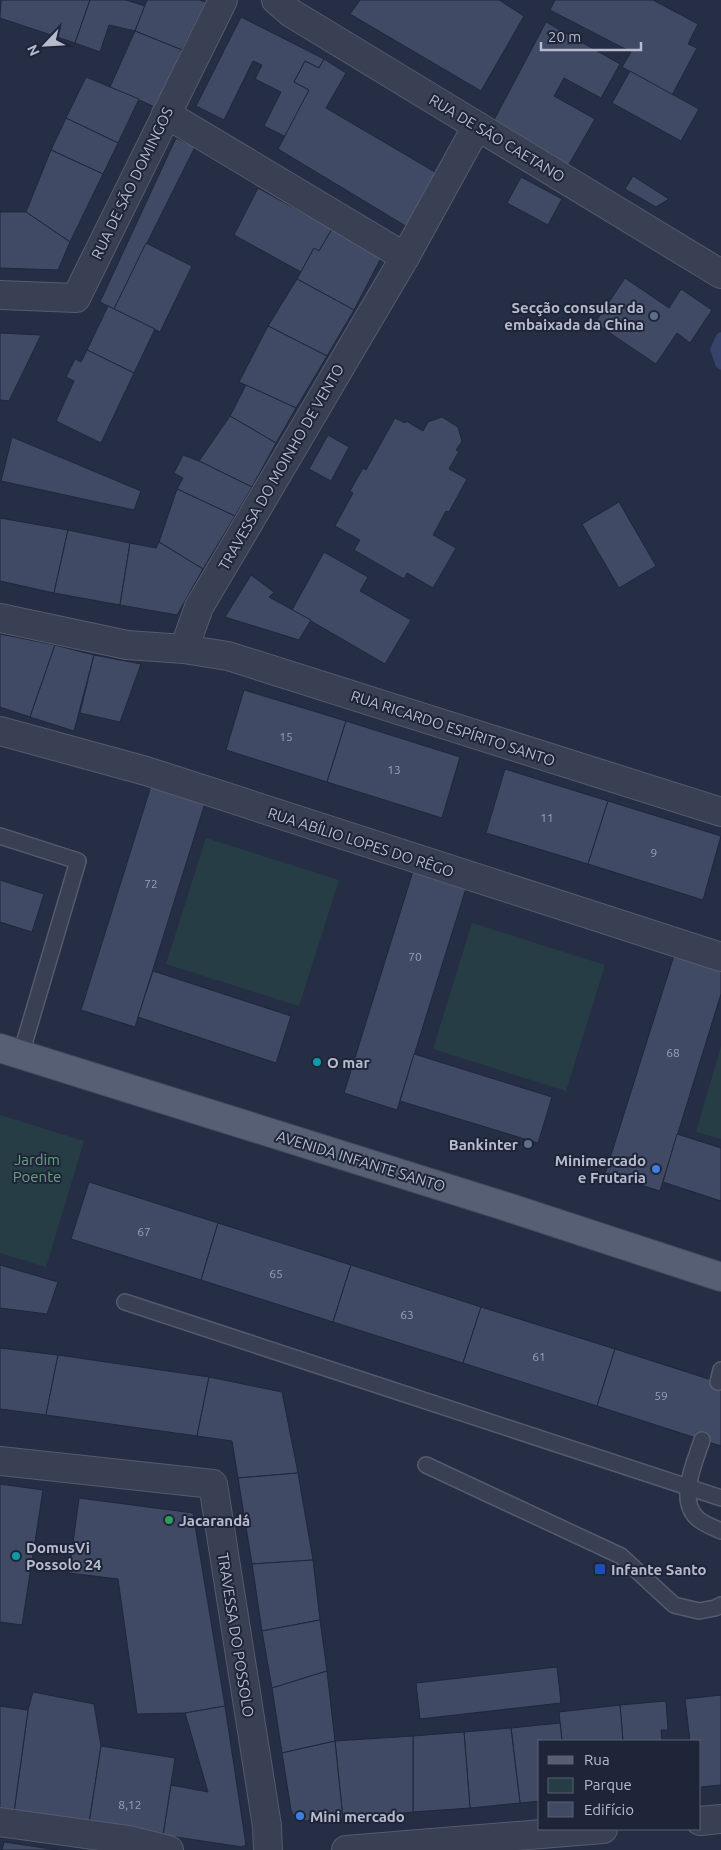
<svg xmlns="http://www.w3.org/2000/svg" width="721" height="1850" viewBox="0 0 721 1850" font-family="Ubuntu,sans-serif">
<rect width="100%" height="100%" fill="#252e44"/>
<g fill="#273d45">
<path d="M206,838L339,880L299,1006L166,964Z"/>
<path d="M472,923L605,965L566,1091L433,1049Z"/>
<path d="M721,1046V1139L696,1132Z"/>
<path d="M0,1115L84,1141L46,1267L0,1253Z"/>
</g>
<path fill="#36446b" d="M721,332V370L716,367L710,349L717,334Z"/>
<g fill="#414a65" stroke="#20273b">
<path d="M1,0H90L75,43L0,18Z"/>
<path d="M90,0H126L145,6L135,31L109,25L100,52L75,43Z"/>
<path d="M147,0H199L206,2L182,50L135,31Z"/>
<path d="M360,0H499L524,16L481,91L350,14Z"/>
<path d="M555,0H653L698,24L688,44L697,48L672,95L622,67L631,52L550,10Z"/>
<path d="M241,17L324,59L319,68L305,61L294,82L309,90L286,137L264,126L281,92L255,79L262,65L253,61L224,120L196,106Z"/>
<path d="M546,22L620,64L601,98L564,78L554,96L595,119L568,166L494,120Z"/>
<path d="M135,31L182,50L157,108L110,87Z"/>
<path d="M324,59L346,73L326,108L440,175L409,228L278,149L309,90L294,82L305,61L319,68Z"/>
<path d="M630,71L699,109L681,141L612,103Z"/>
<path d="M86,77L139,99L118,143L66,118Z"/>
<path d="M66,118L118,143L103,174L51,150Z"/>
<path d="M176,138L195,147L114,309L100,302Z"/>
<path d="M51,150L103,174L70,242L26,212Z"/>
<path d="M633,176L669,199L656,207L625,189Z"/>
<path d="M521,177L562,199L548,225L507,203Z"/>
<path d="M258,188L332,229L319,251L314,248L301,272L234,235Z"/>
<path d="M0,212H26L70,242L58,270L0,268Z"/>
<path d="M332,229L382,256L354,310L297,279L314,248L319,251Z"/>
<path d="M146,243L192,266L160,332L114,309Z"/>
<path d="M625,278L669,308L681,289L712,310L690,343L677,333L656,364L595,323Z"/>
<path d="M297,279L354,310L327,356L268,326Z"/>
<path d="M108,306L155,329L134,373L87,350Z"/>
<path d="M268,326L327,356L296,408L239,382Z"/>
<path d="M0,333L41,335L9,401L0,400Z"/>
<path d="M87,350L134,373L101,443L56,421L74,381L66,377L75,359L81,362Z"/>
<path d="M246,385L296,408L276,443L230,416Z"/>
<path d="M230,416L276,443L252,487L199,461Z"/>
<path d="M442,417L458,427L462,441L456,450L459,451L449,469L467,479L449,512L446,511L433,535L456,548L433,588L407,573L404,579L354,550L360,540L335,526L353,493L350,491L363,468L366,470L395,418L405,423L406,421L423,431L428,422Z"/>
<path d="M328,435L349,447L331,481L309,469Z"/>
<path d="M12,437L141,491L134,510L1,481Z"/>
<path d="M183,455L199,461L252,487L235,516L177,489L183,478L174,473Z"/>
<path d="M177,489L235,516L203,569L159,542Z"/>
<path d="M619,502L656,566L619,588L582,524Z"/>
<path d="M0,518L68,530L54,593L0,581Z"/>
<path d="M68,530L130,543L120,605L54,593Z"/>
<path d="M159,542L203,569L177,615L120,605L130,543L156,548Z"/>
<path d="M324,552L368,577L360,591L411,620L385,664L292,610Z"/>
<path d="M251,575L274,592L269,597L311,620L299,640L225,617Z"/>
<path d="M0,634L55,645L30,717L0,707Z"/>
<path d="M55,645L94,655L74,731L30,717Z"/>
<path d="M94,655L141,664L120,722L80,713Z"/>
<path d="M244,690L346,721L327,782L226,750Z"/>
<path d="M346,721L460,757L442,818L327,782Z"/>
<path d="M505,769L608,801L588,864L486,833Z"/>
<path d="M151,786L205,803L135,1027L81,1010Z"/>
<path d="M608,801L721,836L703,900L588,864Z"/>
<path d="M414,868L467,885L397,1110L344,1093Z"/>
<path d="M0,880L44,894L32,932L0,922Z"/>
<path d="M676,949L721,963V994L660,1191L605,1174Z"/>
<path d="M153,971L291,1016L276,1063L138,1017Z"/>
<path d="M414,1054L552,1097L538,1143L400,1101Z"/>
<path d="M677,1134L721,1148V1201L663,1182Z"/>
<path d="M89,1182L218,1223L201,1280L71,1239Z"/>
<path d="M218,1223L351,1265L333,1322L201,1280Z"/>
<path d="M0,1265L58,1282L47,1314L0,1308Z"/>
<path d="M351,1265L481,1307L463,1363L333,1322Z"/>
<path d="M481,1307L615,1349L597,1406L463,1363Z"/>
<path d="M0,1348L58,1355L46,1415L0,1409Z"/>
<path d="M615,1349L721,1383V1446L597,1406Z"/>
<path d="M58,1355L209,1377L197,1436L46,1415Z"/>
<path d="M209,1377L282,1392L298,1473L238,1478L232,1441L197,1436Z"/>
<path d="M298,1473L313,1560L252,1564L238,1478Z"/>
<path d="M0,1484L43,1490L22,1625L0,1622Z"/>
<path d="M79,1498L193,1513L225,1706L185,1713L137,1714L118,1579L69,1573Z"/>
<path d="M313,1560L320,1620L262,1631L252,1564Z"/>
<path d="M320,1620L327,1671L272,1688L262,1631Z"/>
<path d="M557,1667L561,1703L420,1719L416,1683Z"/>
<path d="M327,1671L335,1741L282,1753L272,1688Z"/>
<path d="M33,1692L94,1704L101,1746L89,1824L14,1812L28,1710Z"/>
<path d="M721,1695V1785L700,1787V1741H690L685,1699Z"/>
<path d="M666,1701L668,1730H661L662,1741H623L620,1705Z"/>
<path d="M620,1705L623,1741H562L559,1712Z"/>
<path d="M0,1706L28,1710L14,1812L0,1810Z"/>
<path d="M225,1706L246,1845L242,1847L163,1835L171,1785L208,1792L185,1713Z"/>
<path d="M560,1723L562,1741H540V1801L520,1803L511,1728Z"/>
<path d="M511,1728L520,1803L470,1808L464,1732Z"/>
<path d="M464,1732L470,1808L413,1812V1736Z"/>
<path d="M413,1736V1812L343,1819L335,1741Z"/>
<path d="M335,1741L343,1819L302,1821L293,1815L291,1810L282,1753Z"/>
<path d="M101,1746L175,1758L163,1835L89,1824Z"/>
<path d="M4,1842L58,1850H2Z"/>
</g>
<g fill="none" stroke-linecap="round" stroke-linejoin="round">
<defs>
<g id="service">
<path d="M0,836L78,861L21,1054"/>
<path d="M125,1302L721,1498"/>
<path d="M718,1382L721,1370"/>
<path d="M702,1440C695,1462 677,1499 697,1518C703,1524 713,1527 721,1531"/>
<path d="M426,1465L621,1556L674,1605L699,1611L715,1608L721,1605"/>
</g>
<g id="minor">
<path d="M276,0L291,13L721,274"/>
<path d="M166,114L405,257"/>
<path d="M0,295L76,298L223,0"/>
<path d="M0,618L127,645L184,649L228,656L721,812"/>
<path d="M184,649L199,607L405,257L477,126"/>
<path d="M0,731L146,771L721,957"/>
<path d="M0,1461L213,1484L267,1826L268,1850"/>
<path d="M700,1821L721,1819"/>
<path d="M0,1822L129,1840L169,1850"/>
<path d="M346,1850L603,1829"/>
</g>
<path id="primary" d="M0,1048L501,1205L721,1277"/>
</defs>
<use href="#service" stroke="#555b6e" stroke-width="18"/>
<use href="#minor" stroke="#555b6e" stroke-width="30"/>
<use href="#primary" stroke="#43495d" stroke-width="30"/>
<use href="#service" stroke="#394054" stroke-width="15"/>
<use href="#minor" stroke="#394054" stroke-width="28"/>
<use href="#primary" stroke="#575f74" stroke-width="28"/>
</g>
<g fill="#5c6f8a" stroke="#1e2539" stroke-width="2">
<circle cx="654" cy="316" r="5"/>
<circle cx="528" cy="1144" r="5"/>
</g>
<g fill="#0f9aa8" stroke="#1e2539" stroke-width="2">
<circle cx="317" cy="1062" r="5"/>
<circle cx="16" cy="1556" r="5"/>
</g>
<g fill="#3f7fe0" stroke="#1e2539" stroke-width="2">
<circle cx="656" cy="1169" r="5"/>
<circle cx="300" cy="1816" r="5"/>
</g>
<circle fill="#2e9e5b" stroke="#1e2539" stroke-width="2" cx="169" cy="1520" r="5"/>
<rect fill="#1a4fb4" stroke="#1e2539" stroke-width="2" x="594" y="1563" width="12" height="12" rx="2.5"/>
<g text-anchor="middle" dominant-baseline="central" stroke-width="4" stroke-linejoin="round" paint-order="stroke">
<g font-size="12" fill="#9aa0b3">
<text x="286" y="736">15</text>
<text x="394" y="769">13</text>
<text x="547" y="817">11</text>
<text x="654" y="852">9</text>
<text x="151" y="883">72</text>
<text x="415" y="956">70</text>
<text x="673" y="1052">68</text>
<text x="144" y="1231">67</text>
<text x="276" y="1273">65</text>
<text x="407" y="1314">63</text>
<text x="539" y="1356">61</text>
<text x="661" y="1395">59</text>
<text x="130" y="1804">8,12</text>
</g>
<g font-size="15" fill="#b7bccd" stroke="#1e2539">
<text transform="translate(497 138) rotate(31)">RUA DE SÃO CAETANO</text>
<text transform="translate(132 183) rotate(-64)">RUA DE SÃO DOMINGOS</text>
<text transform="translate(281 467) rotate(-60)">TRAVESSA DO MOINHO DE VENTO</text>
<text transform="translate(453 728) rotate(18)">RUA RICARDO ESPÍRITO SANTO</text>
<text transform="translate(361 842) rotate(18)">RUA ABÍLIO LOPES DO RÊGO</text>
<text transform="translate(361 1161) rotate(17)">AVENIDA INFANTE SANTO</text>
<text transform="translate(236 1635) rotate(81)">TRAVESSA DO POSSOLO</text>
</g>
<g font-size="15" font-weight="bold" fill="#b7bccd" stroke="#1e2539" text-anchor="start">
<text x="644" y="307" text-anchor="end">Secção consular da<tspan x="644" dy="17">embaixada da China</tspan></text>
<text x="327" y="1062">O mar</text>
<text x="518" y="1144" text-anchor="end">Bankinter</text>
<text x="646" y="1160" text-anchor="end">Minimercado<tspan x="646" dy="17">e Frutaria</tspan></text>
<text x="179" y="1520">Jacarandá</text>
<text x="26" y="1547">DomusVi<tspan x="26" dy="17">Possolo 24</tspan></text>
<text x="611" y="1569">Infante Santo</text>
<text x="310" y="1816">Mini mercado</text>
</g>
<g font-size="15" fill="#6ca080" stroke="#1e2539">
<text x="37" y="1159">Jardim<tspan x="37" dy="17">Poente</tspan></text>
</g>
</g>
<rect x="538" y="1740" width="162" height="90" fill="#1e2539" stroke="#5b6174"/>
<rect x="548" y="1756" width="25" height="8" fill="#575f74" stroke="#5b6174"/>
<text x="584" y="1765" font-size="15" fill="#b7bccd">Rua</text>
<rect x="548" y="1778" width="25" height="15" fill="#273d45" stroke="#5b6174"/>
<text x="584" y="1790" font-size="15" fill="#b7bccd">Parque</text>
<rect x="548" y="1802" width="25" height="15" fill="#414a65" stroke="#5b6174"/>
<text x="584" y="1815" font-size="15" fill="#b7bccd">Edifício</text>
<g transform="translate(45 45) rotate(245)" stroke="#1e2539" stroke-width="4" paint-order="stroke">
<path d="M0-4L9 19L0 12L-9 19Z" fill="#b7bccd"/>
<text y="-8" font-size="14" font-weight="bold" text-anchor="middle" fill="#b7bccd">N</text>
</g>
<path d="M541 42v8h100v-8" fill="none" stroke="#b7bccd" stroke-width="2.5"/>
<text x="548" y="42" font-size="15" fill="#b7bccd" stroke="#1e2539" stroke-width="4" paint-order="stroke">20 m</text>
</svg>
